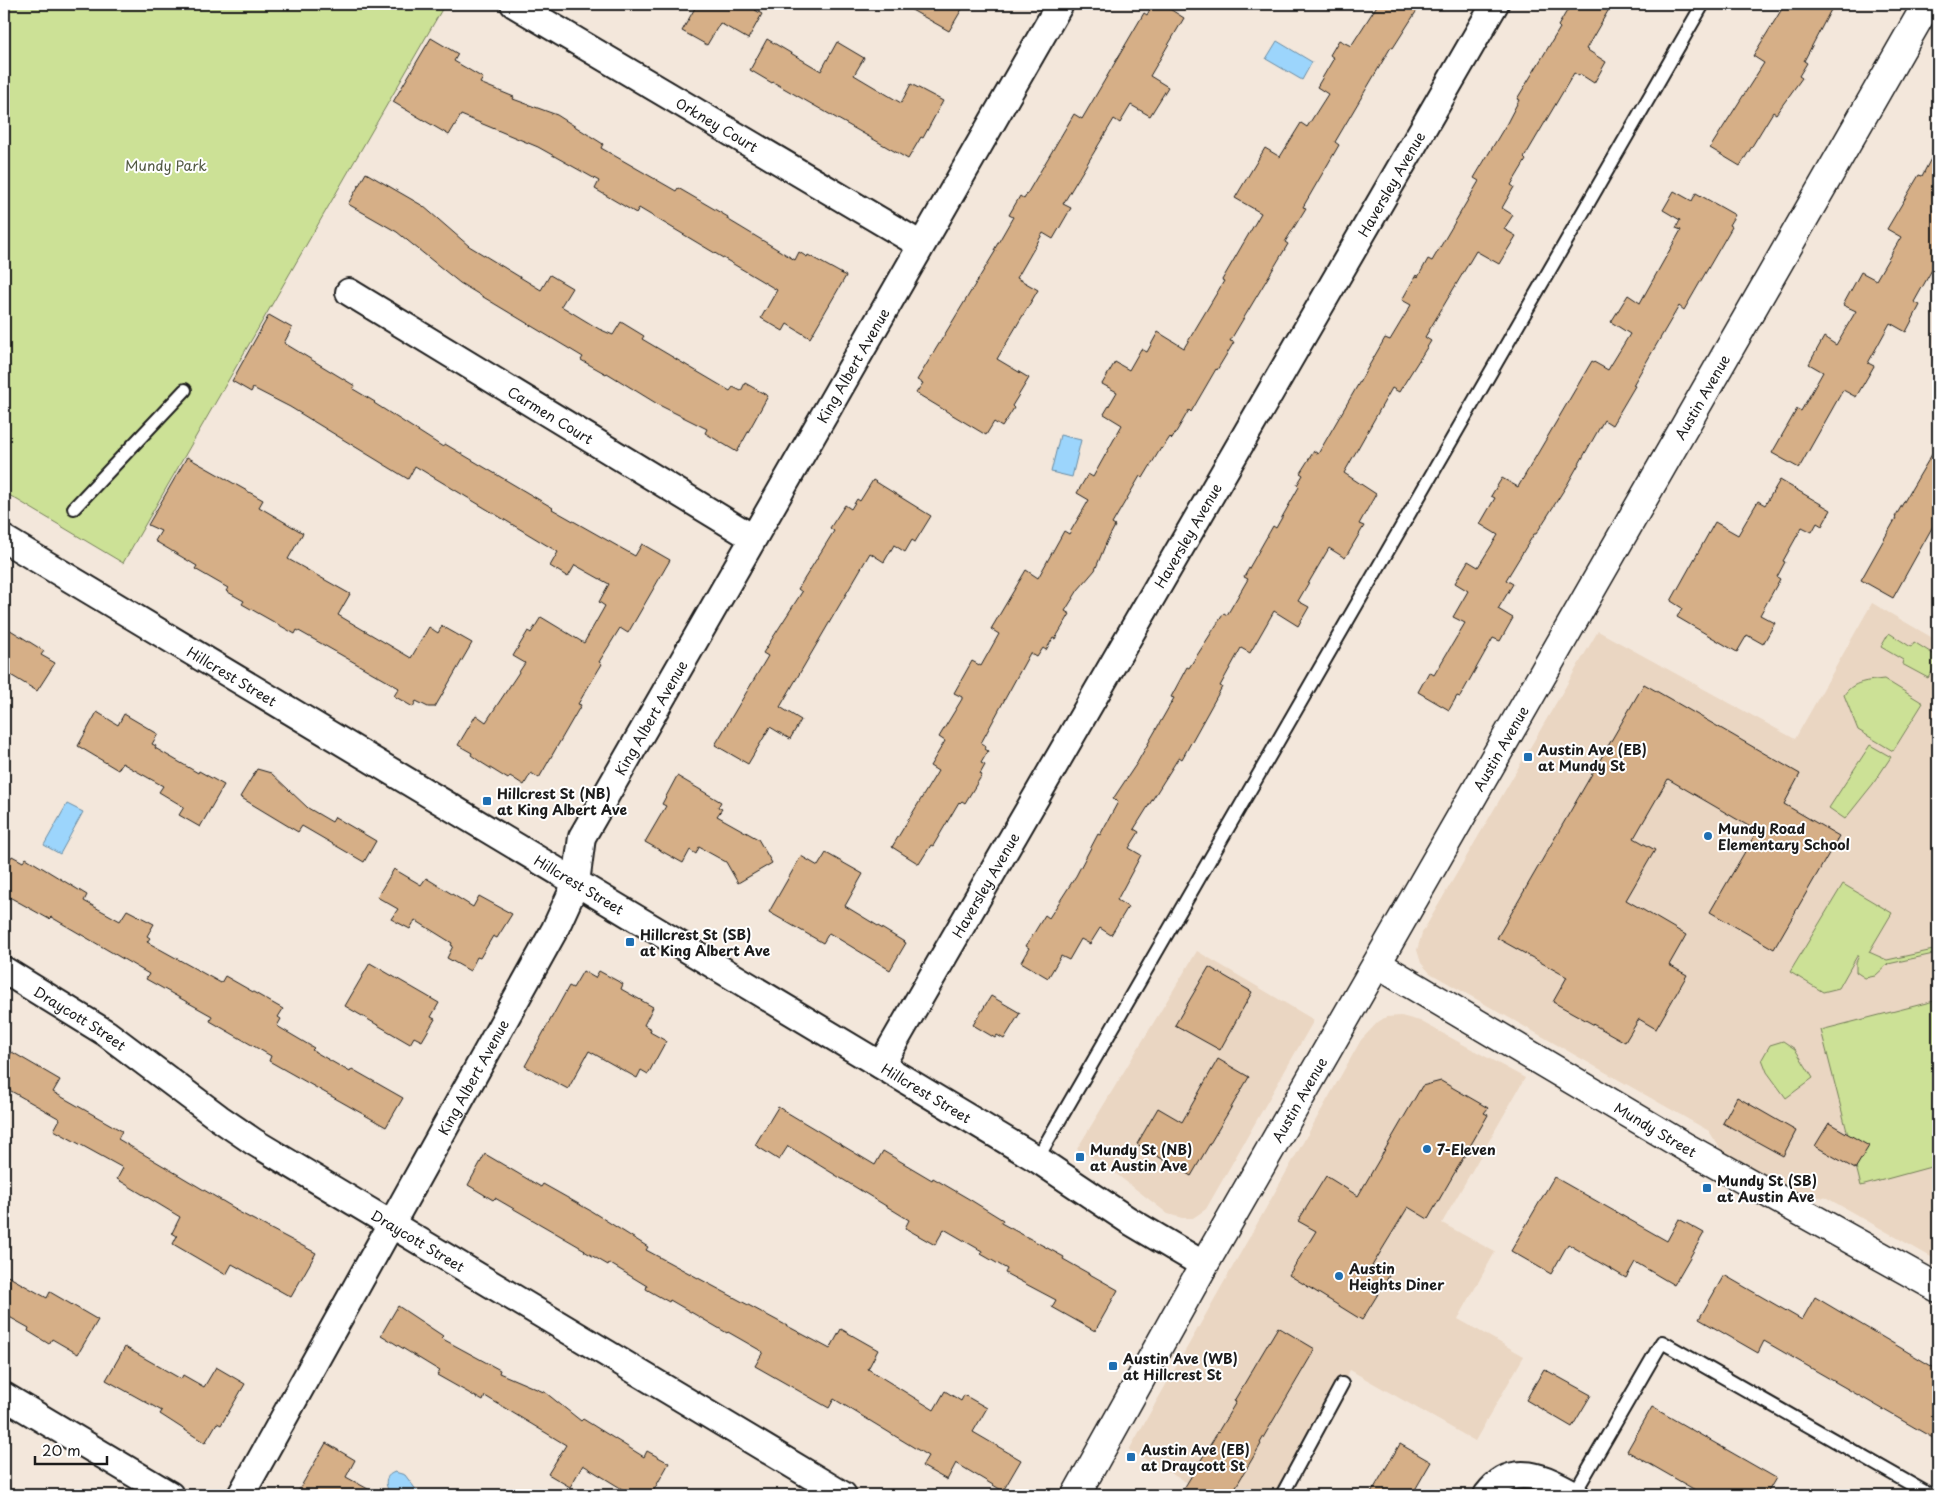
<svg xmlns="http://www.w3.org/2000/svg" width="1942" height="1499" viewBox="0 0 1942 1499" font-family="'Playpen Sans',sans-serif">
<rect width="100%" height="100%" fill="#f3e7db"/>
<filter id="ink" filterUnits="userSpaceOnUse"><feTurbulence type="fractalNoise" baseFrequency=".02" numOctaves="2"/><feDisplacementMap in="SourceGraphic" scale="10" xChannelSelector="R" yChannelSelector="G"/><feConvolveMatrix kernelMatrix="1 2 1 2 8 2 1 2 1" color-interpolation-filters="sRGB"/></filter>
<g filter="url(#ink)">
<g fill="#ead6c2">
<path d="M1872,603L1938,641V1261L1827,1198L1802,1195L1721,1150L1709,1131L1430,973L1421,963L1417,950L1422,933L1598,631L1795,739Z"/>
<path d="M1197,951L1314,1020L1206,1209L1193,1218H1182L1168,1214L1102,1163L1077,1149Z"/>
<path d="M1401,1016L1420,1021L1525,1078L1442,1223L1495,1252L1458,1319L1524,1356L1475,1441L1350,1370L1282,1495H1209L1129,1450L1361,1040L1378,1022L1386,1017Z"/>
</g>
<g fill="#cce196" stroke="#747e59">
<path d="M4,4H445L123,563L4,492Z"/>
<path d="M1889,633L1911,647L1914,642L1938,657V662L1928,678L1902,664L1903,660L1881,647Z"/>
<path d="M1884,679L1923,703L1893,751L1858,730L1844,695C1853,681 1868,681 1884,679Z"/>
<path d="M1870,745L1891,757L1873,784L1845,819L1829,808Z"/>
<path d="M1843,884L1892,913L1869,952L1887,960L1938,949V953L1888,964L1875,976L1865,978L1856,972V962L1859,956H1857L1839,988L1823,992L1790,972Z"/>
<path d="M1938,1000V1165L1861,1186L1821,1030Z"/>
<path d="M1783,1041L1795,1049L1813,1078L1786,1098L1767,1072L1762,1059L1770,1045Z"/>
</g>
<g fill="#9cd5fc" stroke="#698ba2">
<path d="M1277,41L1312,62L1302,80L1266,59Z"/>
<path d="M1060,435L1081,440L1072,477L1051,472Z"/>
<path d="M67,804L83,812L60,854L44,845Z"/>
<path d="M395,1472L405,1475L420,1495H391C385,1486 383,1476 395,1472Z"/>
</g>
<g fill="#d6af87" stroke="#1c1c1c">
<path d="M687,4H759L755,10L762,14L748,39L720,23L707,45L682,31L695,8Z"/>
<path d="M901,4H965L949,31Z"/>
<path d="M1153,4H1162L1184,18L1150,76L1168,87L1150,116L1131,105L1120,123L1114,119L1063,204L1071,208L1053,239L1043,233L1017,278L1038,290L997,359L1029,378L1012,406L1014,408L1002,427L994,422L986,435L916,393L923,383L917,380L996,250H994L1013,217L1009,215L1020,196L1024,199L1074,114L1082,119L1144,13L1147,15Z"/>
<path d="M1378,4H1421L1393,48L1391,47L1335,142L1339,145L1303,207L1306,208L1285,242L1288,244L1230,341L1234,342L1217,370L1216,369L1191,412L1189,410L1172,439L1170,437L1162,449L1161,448L1143,478L1140,476L1112,524L1115,526L1107,541L1095,570L1078,590L1065,611L1070,614L1055,639L1053,638L1046,650L1043,648L1037,657L1030,653L981,743L986,747L985,749L988,751L981,763L985,765L980,774L982,775L965,803L962,801L960,803L959,802L933,846L931,845L919,864L892,847L938,771L930,766L945,741L939,737L962,699V697L954,693L972,661L981,666L999,634L991,629L1026,570L1038,578L1064,531L1069,534L1089,500L1077,493L1088,474L1093,477L1122,425L1104,414L1117,392L1102,384L1115,362L1129,370L1141,349L1147,352L1158,332L1184,348L1224,281L1222,280L1261,213L1235,198L1265,148L1280,157L1301,123L1307,127L1328,94L1317,87L1334,58L1330,55L1339,40L1351,46Z"/>
<path d="M1571,4H1612L1586,49L1606,62L1594,83L1580,74L1579,76L1574,73L1524,158L1526,160L1511,185L1514,187L1502,208L1513,215L1504,229L1516,236L1499,264L1476,251L1425,337L1431,341L1399,392L1392,388L1344,473L1376,494L1359,524L1364,526L1345,558L1329,548L1298,601L1309,607L1298,626L1274,611L1250,653L1241,648L1220,686L1222,687L1182,759L1179,757L1134,829L1139,832L1129,848L1141,855L1117,900L1128,907L1111,935L1100,928L1090,944L1081,939L1069,960L1061,956L1048,978L1021,962L1029,948L1026,946L1045,915L1049,918L1076,876L1098,834L1100,835L1118,802L1113,799L1137,763L1174,698L1171,697L1187,667L1189,668L1224,613L1227,615L1248,579L1244,577L1273,526L1276,528L1299,487L1297,485L1303,475L1300,473L1314,451L1318,454L1385,338L1390,340L1411,305L1402,300L1416,275L1418,277L1428,259L1432,261L1479,181L1474,178L1507,123L1519,100L1517,99L1560,28L1558,26Z"/>
<path d="M1785,4H1834L1804,61L1807,63L1799,76L1802,78L1776,114L1773,112L1740,166L1710,148L1764,63L1753,56Z"/>
<path d="M431,38L458,54L454,61L483,78L480,83L514,97L513,99L557,115L603,144L601,148L676,191L678,188L728,217L727,219L795,260L799,252L807,257L808,255L846,276L810,338L787,324L783,331L761,318L777,290L639,208L636,213L595,189L599,181L538,147L461,115L449,135L393,102Z"/>
<path d="M767,39L821,71L837,42L864,58L854,75L901,103L911,84L943,101L923,138L921,137L908,159L773,82L772,83L750,70Z"/>
<path d="M1938,145V259L1914,302L1920,305L1906,332L1890,323L1868,363L1874,366L1856,397L1843,390L1799,468L1772,453L1797,409L1801,411L1823,372L1809,364L1824,337L1836,345L1856,311L1843,305L1861,272L1876,280L1901,237L1887,229L1919,175L1922,176Z"/>
<path d="M366,173L423,206L469,246L541,290L550,275L572,288L561,306L599,329L613,335L621,322L644,336L642,339L730,391L733,387L741,391L745,383L768,396L737,452L705,433L707,429L659,405L607,373L606,374L581,360L583,357L460,283L397,232L348,204Z"/>
<path d="M1674,191L1692,201L1696,193L1735,215L1729,225L1732,227L1684,310L1679,306L1633,385L1635,386L1612,425L1604,420L1567,485L1536,534H1534L1506,580L1513,584L1498,609L1513,618L1500,641L1493,638L1460,697L1457,696L1449,710L1418,692L1429,672L1434,675L1465,623L1453,617L1468,591L1455,583L1468,561L1478,567L1498,535L1480,524L1495,498L1491,496L1502,478L1518,487L1592,361L1608,370L1630,334L1611,322L1628,295L1640,303L1681,230L1676,228L1680,220L1663,210Z"/>
<path d="M269,315L292,328L284,343L355,386L353,389L375,402L374,403L443,447L445,444L553,508L552,509L635,556L642,544L670,560L628,633L620,628L599,662L602,664L578,704L581,705L539,778L531,773L524,785L510,776L508,779L482,763L471,755L472,753L458,745L476,715L486,722L525,663L513,656L528,631L531,633L541,617L584,643L605,606L599,602L609,584L575,565L568,577L550,566L558,552L415,466L408,479L290,407L253,388L251,392L232,381Z"/>
<path d="M1938,444V517L1893,598L1861,580L1896,518L1895,517Z"/>
<path d="M187,457L263,500L259,507L303,533L288,559L350,594L338,615L411,658L429,627L438,633L442,626L472,643L435,707H428L416,701L413,707L394,696L399,688L322,644L297,630L295,634L242,604L244,601L226,591L228,588L195,569L197,566L155,541L161,531L148,525Z"/>
<path d="M873,480L931,516L915,542L912,540L905,552L894,545L884,562L870,553L780,707L801,720L790,739L770,727L748,764L715,745L768,656L763,653L802,592L798,589L834,531L830,528L845,505L851,509L857,499L860,501Z"/>
<path d="M1780,480L1831,510L1822,526L1817,523L1812,532L1802,527L1783,561L1785,562L1777,577L1780,579L1760,615L1775,623L1763,644L1747,635L1737,652L1677,617L1682,608L1671,601L1715,522L1738,535L1758,501L1765,505Z"/>
<path d="M4,626L44,651L41,655L55,663L37,691L4,671Z"/>
<path d="M1644,684L1800,774L1784,804L1839,836L1774,949L1710,912L1757,831L1668,779L1634,838L1655,850L1626,900L1686,935L1669,965L1687,975L1656,1029L1639,1019L1625,1042L1553,1002L1567,977L1497,938Z"/>
<path d="M97,712L118,725L124,714L158,734L152,744L156,746L155,748L198,773L199,771L224,785L200,827L179,815L184,807L159,792L163,786L122,763L118,770L78,746Z"/>
<path d="M257,769L271,773L308,808L332,822L335,817L376,841L364,862L302,826L298,832L240,797Z"/>
<path d="M677,776L721,802L718,807L722,809L717,816L758,839L772,863L738,883L726,862L699,847L696,854L690,850L683,863L645,842L666,806L662,804Z"/>
<path d="M826,853L863,874L845,906L906,943L890,970L829,933L823,943L769,912L801,856L818,866Z"/>
<path d="M12,856L23,862L26,858L87,895L84,901L120,921L127,910L154,924L147,936L150,938L147,942L221,983L225,976L283,1009L278,1017L281,1019L277,1026L314,1048L312,1050L350,1072L352,1069L403,1098L386,1127L269,1061L271,1056L210,1021L212,1016L146,979L149,974L51,917L49,919L4,894V869Z"/>
<path d="M394,869L421,885L426,878L473,907L479,896L512,914L497,938L493,936L480,958L477,957L470,971L447,958L453,946L451,945L452,943L415,920L410,929L391,919L398,909L377,897Z"/>
<path d="M370,963L439,1003L431,1017L435,1019L422,1041L414,1037L410,1044L345,1006Z"/>
<path d="M1209,967L1252,992L1220,1050L1175,1025Z"/>
<path d="M583,971L595,978L599,971L623,984L621,989L653,1007L644,1025L651,1029L650,1032L666,1041L648,1074L641,1070L637,1078L589,1051L568,1089L525,1066L569,986L573,988Z"/>
<path d="M991,996L1020,1013L1004,1039L997,1035L995,1038L973,1025Z"/>
<path d="M12,1052L60,1080L53,1092L122,1131L118,1139L236,1209L235,1210L316,1253L291,1297L232,1264L226,1275L173,1244L177,1236L172,1233L180,1217L117,1179L123,1168L54,1130L60,1119L4,1087V1065Z"/>
<path d="M1218,1059L1249,1077L1191,1176L1137,1144L1158,1108L1182,1122Z"/>
<path d="M1441,1081L1488,1108L1484,1113L1488,1115L1428,1219L1408,1207L1372,1266L1389,1276L1362,1320L1289,1275L1316,1231L1298,1221L1326,1176L1358,1196L1422,1086Z"/>
<path d="M1737,1097L1796,1131L1783,1156L1723,1123Z"/>
<path d="M778,1107L875,1165L883,1151L932,1180L933,1178L969,1199L1003,1220L1001,1223L1064,1257L1063,1259L1118,1290L1095,1331L1052,1307L1056,1300L1005,1273L1007,1269L981,1254L982,1251L944,1229L935,1245L905,1228L909,1220L788,1146L779,1160L755,1145Z"/>
<path d="M1829,1123L1869,1146L1855,1169L1815,1146Z"/>
<path d="M485,1154L541,1187L543,1184L591,1211L648,1247L646,1250L830,1349L841,1329L878,1350L868,1369L934,1410L945,1391L961,1401L964,1395L987,1408L973,1432L1021,1460L1003,1491L956,1463L947,1480L922,1466L928,1456L834,1399L829,1408L755,1366L763,1352L728,1332L727,1333L670,1300L669,1302L646,1289L647,1286L609,1263L608,1265L584,1251L585,1250L495,1198L493,1200L468,1185Z"/>
<path d="M1554,1177L1667,1241L1679,1219L1704,1233L1674,1285L1635,1262L1626,1278L1568,1244L1551,1274L1511,1251Z"/>
<path d="M4,1274L47,1298L50,1292L98,1320L78,1354L52,1339L49,1344L28,1331L29,1328L4,1314Z"/>
<path d="M1724,1275L1802,1320L1815,1297L1938,1370V1441L1764,1341L1758,1353L1699,1319Z"/>
<path d="M398,1306L443,1336L441,1338L500,1370L499,1373L546,1393L581,1421L583,1419L644,1457L647,1451L669,1463L651,1495H632L583,1465L570,1487L548,1474L566,1445L485,1396L483,1401L437,1375L440,1371L381,1335Z"/>
<path d="M1278,1327L1315,1349L1260,1443L1261,1444L1231,1495H1180L1236,1402L1234,1401Z"/>
<path d="M125,1347L181,1379L183,1375L204,1387L216,1367L245,1384L221,1425L217,1423L205,1443L160,1414L162,1411L106,1380Z"/>
<path d="M1544,1369L1591,1395L1572,1427L1526,1400Z"/>
<path d="M1652,1407L1776,1478L1766,1495H1704L1627,1451Z"/>
<path d="M326,1443L355,1460L346,1477L379,1495H296Z"/>
<path d="M1400,1444L1431,1462L1412,1495H1370Z"/>
</g>
<g fill="none" stroke-linecap="round" stroke-linejoin="round">
<defs>
<g id="lane">
<path d="M74,508L185,390"/>
<path d="M1037,1159L1703,4"/>
<path d="M1574,1494L1662,1342L1930,1495"/>
<path d="M1282,1495L1342,1384"/>
</g>
<g id="street">
<path id="s1" d="M514,4L921,245"/>
<path id="s2" d="M349,292L753,538"/>
<path id="s3" d="M4,539L1037,1159L1128,1220L1204,1265"/>
<path id="s4" d="M4,970L106,1033L219,1118L254,1142L843,1495"/>
<path id="s5" d="M881,1065L1495,4"/>
<path d="M4,1396L170,1495"/>
<path id="s6" d="M241,1495L555,929L576,883L582,837L1060,4"/>
<path d="M1487,1495C1513,1460 1545,1478 1576,1495"/>
</g>
<g id="secondary">
<path id="s7" d="M1377,964L1687,1148L1938,1288"/>
<path id="s8" d="M1076,1495L1204,1265L1927,4"/>
</g>
</defs>
<use href="#lane" stroke="#1c1c1c" stroke-width="16"/>
<use href="#street" stroke="#1c1c1c" stroke-width="30"/>
<use href="#secondary" stroke="#1c1c1c" stroke-width="31"/>
<use href="#lane" stroke="#fff" stroke-width="12"/>
<use href="#street" stroke="#fff" stroke-width="26"/>
<use href="#secondary" stroke="#fff" stroke-width="28"/>
</g>
</g>
<g fill="#1f6fb2" stroke="#fff" stroke-width="2">
<rect x="1523" y="752" width="10" height="10" rx="2.5"/>
<rect x="482" y="796" width="10" height="10" rx="2.5"/>
<circle cx="1708" cy="836" r="5"/>
<rect x="625" y="937" width="10" height="10" rx="2.5"/>
<circle cx="1427" cy="1149" r="5"/>
<rect x="1075" y="1152" width="10" height="10" rx="2.5"/>
<rect x="1702" y="1183" width="10" height="10" rx="2.5"/>
<circle cx="1339" cy="1276" r="5"/>
<rect x="1108" y="1361" width="10" height="10" rx="2.5"/>
<rect x="1126" y="1452" width="10" height="10" rx="2.5"/>
</g>
<g text-anchor="middle" dominant-baseline="central" stroke-width="4" stroke-linejoin="round" paint-order="stroke">
<g font-size="14" fill="#1c1c1c" stroke="#fff">
<text stroke="none"><textPath href="#s1" startOffset="236">Orkney Court</textPath></text>
<text stroke="none"><textPath href="#s5" startOffset="1018">Haversley Avenue</textPath></text>
<text stroke="none"><textPath href="#s6" startOffset="1288">King Albert Avenue</textPath></text>
<text stroke="none"><textPath href="#s8" startOffset="1264">Austin Avenue</textPath></text>
<text stroke="none"><textPath href="#s2" startOffset="236">Carmen Court</textPath></text>
<text stroke="none"><textPath href="#s5" startOffset="612">Haversley Avenue</textPath></text>
<text stroke="none"><textPath href="#s3" startOffset="266">Hillcrest Street</textPath></text>
<text stroke="none"><textPath href="#s6" startOffset="882">King Albert Avenue</textPath></text>
<text stroke="none"><textPath href="#s8" startOffset="859">Austin Avenue</textPath></text>
<text stroke="none"><textPath href="#s3" startOffset="671">Hillcrest Street</textPath></text>
<text stroke="none"><textPath href="#s5" startOffset="208">Haversley Avenue</textPath></text>
<text stroke="none"><textPath href="#s4" startOffset="90">Draycott Street</textPath></text>
<text stroke="none"><textPath href="#s6" startOffset="478">King Albert Avenue</textPath></text>
<text stroke="none"><textPath href="#s3" startOffset="1076">Hillcrest Street</textPath></text>
<text stroke="none"><textPath href="#s8" startOffset="454">Austin Avenue</textPath></text>
<text stroke="none"><textPath href="#s7" startOffset="324">Mundy Street</textPath></text>
<text stroke="none"><textPath href="#s4" startOffset="495">Draycott Street</textPath></text>
</g>
<g font-size="14" fill="#515741" stroke="#fff">
<text x="166" y="165">Mundy Park</text>
</g>
<g font-size="14" font-weight="bold" fill="#1c1c1c" stroke="#fff" text-anchor="start">
<text x="1538" y="749">Austin Ave (EB)<tspan x="1538" dy="16">at Mundy St</tspan></text>
<text x="497" y="793">Hillcrest St (NB)<tspan x="497" dy="16">at King Albert Ave</tspan></text>
<text x="1718" y="828">Mundy Road<tspan x="1718" dy="16">Elementary School</tspan></text>
<text x="640" y="934">Hillcrest St (SB)<tspan x="640" dy="16">at King Albert Ave</tspan></text>
<text x="1090" y="1149">Mundy St (NB)<tspan x="1090" dy="16">at Austin Ave</tspan></text>
<text x="1437" y="1149">7-Eleven</text>
<text x="1717" y="1180">Mundy St (SB)<tspan x="1717" dy="16">at Austin Ave</tspan></text>
<text x="1349" y="1268">Austin<tspan x="1349" dy="16">Heights Diner</tspan></text>
<text x="1123" y="1358">Austin Ave (WB)<tspan x="1123" dy="16">at Hillcrest St</tspan></text>
<text x="1141" y="1449">Austin Ave (EB)<tspan x="1141" dy="16">at Draycott St</tspan></text>
</g>
</g>
<rect width="1942" height="1499" fill="none" stroke="#fff" stroke-width="20"/>
<rect x="10" y="10" width="1922" height="1479" fill="none" stroke="#1c1c1c" stroke-width="2" filter="url(#ink)"/>
<path d="M35 1456v8h72v-8" fill="none" stroke="#1c1c1c" stroke-width="2.5"/>
<text x="42" y="1456" font-size="15" fill="#1c1c1c" stroke="#ffffff" stroke-width="4" paint-order="stroke">20 m</text>
</svg>
